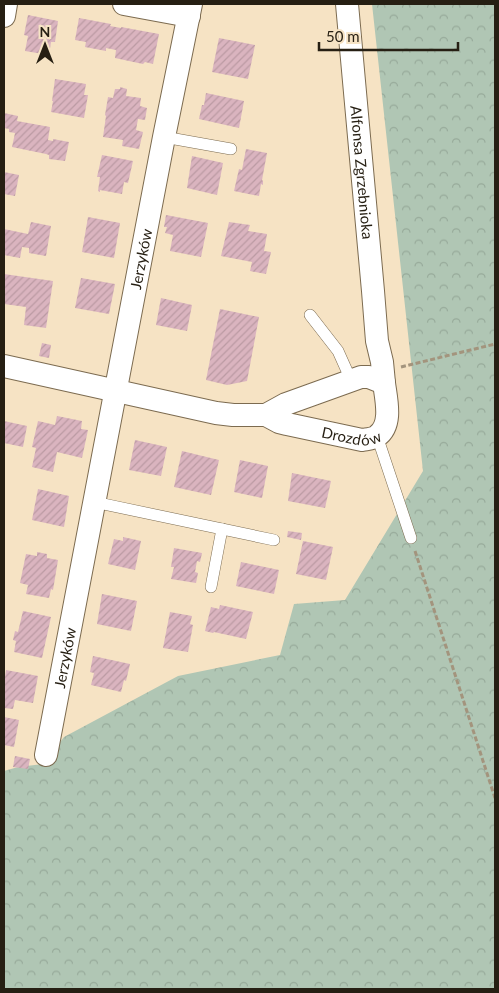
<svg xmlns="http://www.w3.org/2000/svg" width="499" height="993" viewBox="0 0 499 993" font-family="Lato,sans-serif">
<defs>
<pattern id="forest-crowns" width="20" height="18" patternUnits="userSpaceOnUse" patternTransform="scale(1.25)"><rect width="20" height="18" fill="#b0c6b4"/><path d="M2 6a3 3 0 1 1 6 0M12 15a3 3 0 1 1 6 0" fill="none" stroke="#97aa9a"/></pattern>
<pattern id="building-hatch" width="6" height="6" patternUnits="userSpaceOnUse" patternTransform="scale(1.25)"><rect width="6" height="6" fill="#dab4bf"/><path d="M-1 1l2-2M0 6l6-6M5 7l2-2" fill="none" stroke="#bb9aa3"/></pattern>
</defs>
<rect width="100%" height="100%" fill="#f6e3c4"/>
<path fill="url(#forest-crowns)" d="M372,4H495V989H4V771L18,767L43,764L64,737L178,676L280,655L294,604L345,600L423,471Z"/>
<g fill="url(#building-hatch)">
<path d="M28,15L58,21L55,42H51L49,55L25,51L28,36L24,35Z"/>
<path d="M79,18L111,24L110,26L121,28V27L159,34L153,64L145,62L143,64L115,58L116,50L106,48V51L85,47L86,42L75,40Z"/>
<path d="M219,38L255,45L248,79L212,72Z"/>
<path d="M55,79L86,84L84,95H88L84,118L51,112L53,101H52Z"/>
<path d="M120,87L127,89L126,96L141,98L140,106L147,108L145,120L138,119L136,130L143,132L139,149L122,146L123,140L103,137L106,116L105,115L108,97L113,98L115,89H120Z"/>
<path d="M206,93L244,101L239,128L199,119L202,105H204Z"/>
<path d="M4,113L18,116L17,121L50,127L48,140L53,141V139L69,142L65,161L49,159V155L46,154L12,147L15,133L9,132V129L4,128Z"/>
<path d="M246,149L267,153L262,180L263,181V185L261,184L259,196L234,191L239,169L242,170Z"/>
<path d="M102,155L133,161L128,183L124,182L122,194L100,190V192L98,191L100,177H97Z"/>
<path d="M192,156L223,163L217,195L187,188Z"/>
<path d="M4,172L19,175L15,196L4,194Z"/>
<path d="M166,215L208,223L201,257L170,251L173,235L165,233L167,227H164Z"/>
<path d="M88,217L120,223L114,258L82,252Z"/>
<path d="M31,222L51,226L46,256L29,253V248L22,247L20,258L4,255V229L28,234Z"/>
<path d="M229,222L250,225L248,231L267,234L264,251L271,252L266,274L250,271L252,262L221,256Z"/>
<path d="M4,274L53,281L46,328L24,325L26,307L4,304Z"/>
<path d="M81,278L115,284L109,314L75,308Z"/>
<path d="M161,298L192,305L187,331L156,325Z"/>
<path d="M220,309L259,317L247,381L227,385L206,380Z"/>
<path d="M42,343L51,345L49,358L39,356Z"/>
<path d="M57,416L82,421L81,429L88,430L82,458L57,452L53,472L32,467L36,448L32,447L38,421L55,425Z"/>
<path d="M4,421L27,426L23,447L4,443Z"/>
<path d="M135,440L167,447L161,476L129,470Z"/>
<path d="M182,451L219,460L211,495L174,487Z"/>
<path d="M240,460L268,466L262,498L234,492Z"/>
<path d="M292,473L331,481L325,508L288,501Z"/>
<path d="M38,489L69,496L64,527L32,520Z"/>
<path d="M288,531L302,533L301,540L287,537Z"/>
<path d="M123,537L141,541L135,570L108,564L114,539L123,541Z"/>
<path d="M303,541L333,547L326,580L296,574Z"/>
<path d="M174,548L202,553L200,562L197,561L195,572L198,573L196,583L171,579L174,567H171Z"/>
<path d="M37,552L47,554V558L58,560L53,590L51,589L49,598L26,594L28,585L20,583L26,554L37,556Z"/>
<path d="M241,562L279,570L274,594L236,586Z"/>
<path d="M102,594L137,601L131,631L97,624Z"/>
<path d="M220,605L253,612L246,639L214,632L213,633L205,631L211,607L219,609Z"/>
<path d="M23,611L51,617L42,658L14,652L16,641L13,640L15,631L18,632Z"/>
<path d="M170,612L192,616L190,624L193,625L188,652L163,648Z"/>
<path d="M93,656L130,664L126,681L124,680L121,692L91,685L94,673L90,672Z"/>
<path d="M6,670L38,676L33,703L15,700L13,709L4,708V683Z"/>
<path d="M4,717L19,720L14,747L4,745Z"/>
<path d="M15,756L30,759L28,769L13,767Z"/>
</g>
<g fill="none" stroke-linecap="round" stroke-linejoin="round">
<defs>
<g id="lane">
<path d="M164,137L231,149"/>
<path d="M310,315L338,351L351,380"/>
<path d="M377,436L411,538"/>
<path d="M94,502L274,540"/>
<path d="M211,587L222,529"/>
</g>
<g id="street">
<path d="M124,4L189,16"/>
<path id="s1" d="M347,4L373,291L377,341L382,362L384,383"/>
<path d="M4,16L6,4"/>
<path id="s2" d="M4,366L216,413L233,415H266L279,422L287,424L362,440C367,439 373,439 377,436C393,425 386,399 384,383L369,377H361L286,404L266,415"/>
<path id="s3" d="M46,755L164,137L191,4"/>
</g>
</defs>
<use href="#lane" stroke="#7c6b50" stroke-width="12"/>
<use href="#street" stroke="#7c6b50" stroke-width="24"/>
<g stroke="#a3947d" stroke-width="3" stroke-dasharray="5 2.5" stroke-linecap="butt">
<path d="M401,367L495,344"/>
<path d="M415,551L495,798"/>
</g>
<use href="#lane" stroke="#fff" stroke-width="11"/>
<use href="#street" stroke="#fff" stroke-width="22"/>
</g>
<g text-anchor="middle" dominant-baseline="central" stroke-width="5" stroke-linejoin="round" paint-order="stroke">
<g font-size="15" fill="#261f13" stroke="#f6e3c4">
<text stroke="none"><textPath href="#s1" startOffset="169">Alfonsa Zgrzebnioka</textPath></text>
<text stroke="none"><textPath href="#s3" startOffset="505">Jerzyków</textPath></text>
<text stroke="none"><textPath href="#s2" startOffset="356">Drozdów</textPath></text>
<text stroke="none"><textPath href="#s3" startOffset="99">Jerzyków</textPath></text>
</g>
</g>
<rect width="499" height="993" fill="none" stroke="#261f13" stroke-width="10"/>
<g transform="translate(45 45)" stroke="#f6e3c4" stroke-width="4" paint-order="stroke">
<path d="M0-4L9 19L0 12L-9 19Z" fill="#261f13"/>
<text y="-8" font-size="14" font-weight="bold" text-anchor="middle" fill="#261f13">N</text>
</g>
<path d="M319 42v8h139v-8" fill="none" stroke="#261f13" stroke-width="2.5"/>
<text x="326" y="42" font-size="15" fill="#261f13" stroke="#f6e3c4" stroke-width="4" paint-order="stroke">50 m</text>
</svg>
